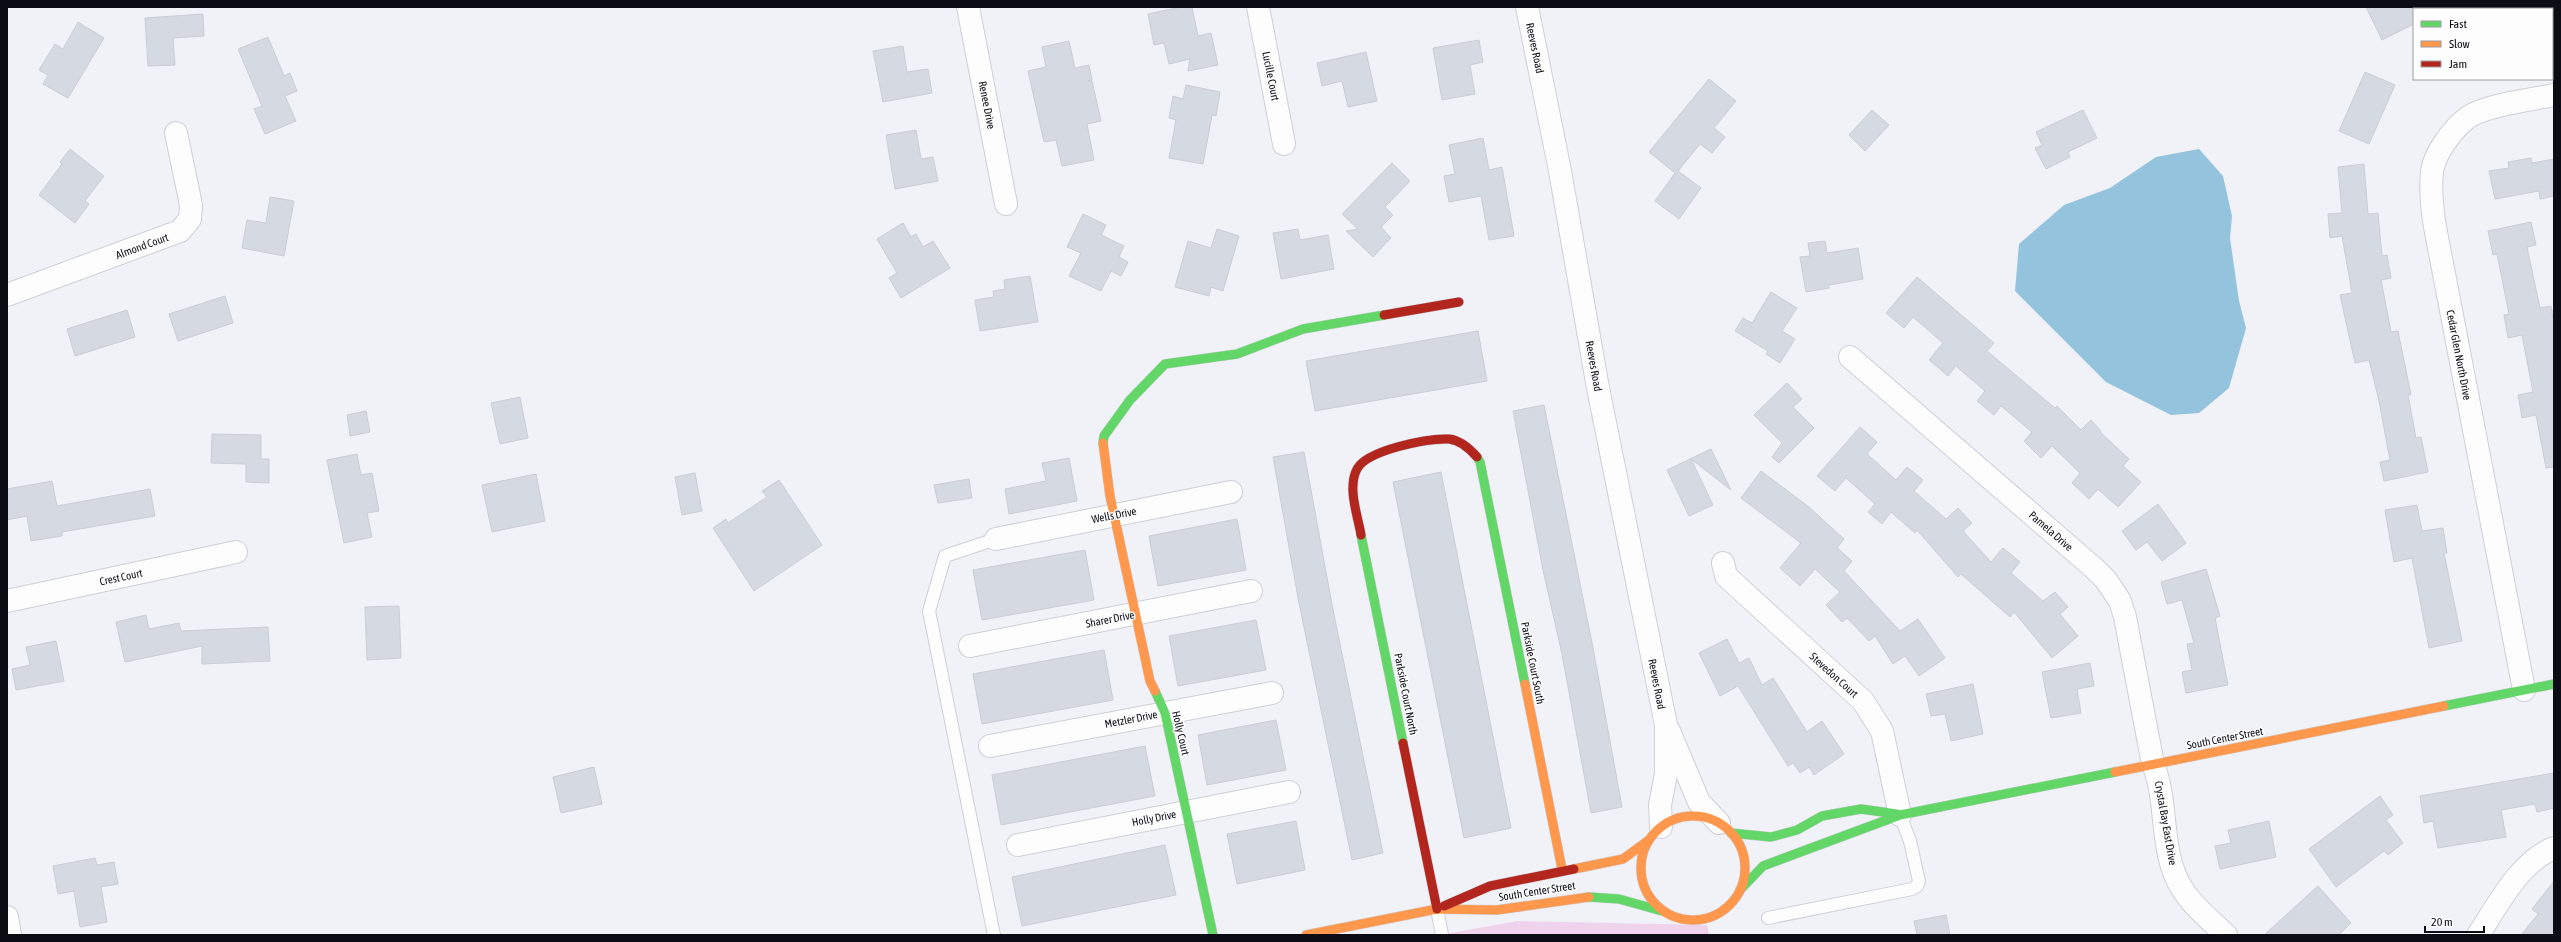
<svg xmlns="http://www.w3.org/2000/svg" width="2561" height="942" viewBox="0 0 2561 942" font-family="'Asap Condensed',sans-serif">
<rect width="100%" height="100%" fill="#f1f2f8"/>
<path fill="#efd3ec" d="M1517,921L1707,925L1709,935H1440Z"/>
<path fill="#94c3dd" d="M2199,149L2223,176L2232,216L2230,238L2239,301L2246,328L2229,388L2199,413L2171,415L2106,382L2015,291L2019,244L2064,205L2110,188L2156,157Z"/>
<g fill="#d5d9e2" stroke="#c9cdd5">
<path d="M1181,7H1192L1198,36L1211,33L1218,65L1188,71L1190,59L1169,64L1164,43L1154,45L1148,14Z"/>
<path d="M2366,7H2414V24L2382,40Z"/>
<path d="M203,14L204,36L173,38L175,65L148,66L145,18Z"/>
<path d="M78,22L104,38L68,98L43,84L48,75L39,70L55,44L63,49Z"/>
<path d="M268,37L284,76L290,73L297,91L285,96L296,121L265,134L254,109L262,106L238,49Z"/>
<path d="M1479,40L1483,62L1470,65L1475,94L1442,100L1433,48Z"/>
<path d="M1069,41L1075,68L1089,65L1092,80L1088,81H1092L1101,121L1087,124L1094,160L1062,166L1056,140L1044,142L1028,71L1046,67L1042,47Z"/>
<path d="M903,46L907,72L928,69L932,93L883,102L873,51Z"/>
<path d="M1366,52L1377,101L1348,107L1342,81L1322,86L1317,63Z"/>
<path d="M2365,72L2395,85L2369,144L2339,131Z"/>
<path d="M1709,79L1736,101L1714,128L1725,137L1712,153L1700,144L1678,171L1701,188L1679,219L1655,201L1675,173L1649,152Z"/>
<path d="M1186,85L1220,92L1216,116L1212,115L1203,164L1169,158L1176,120L1169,118L1173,96L1183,99Z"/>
<path d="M1872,110L1889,125L1865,151L1849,135Z"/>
<path d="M2083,110L2097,138L2068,152L2070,157L2046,169L2035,148L2042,145L2036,132Z"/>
<path d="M916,130L921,159L933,157L938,181L895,189L886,135Z"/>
<path d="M1483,138L1489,170L1502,167L1514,236L1489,240L1481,196L1449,202L1444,176L1455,174L1449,145Z"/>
<path d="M70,149L104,176L85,201L89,204L75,223L39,195L62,164L60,162Z"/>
<path d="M2531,158L2532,163L2554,159V196L2540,199L2539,191L2495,199L2489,171L2509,168L2508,162Z"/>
<path d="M1392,163L1410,181L1385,207L1393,215L1381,227L1391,238L1373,257L1346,231L1358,229L1342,214Z"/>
<path d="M2364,164L2368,214L2378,213L2382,256L2387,255L2391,278L2381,280L2391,332L2398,331L2411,395H2408L2416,438L2421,437L2428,472L2384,481L2380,462L2390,460L2379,401L2369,360L2355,363L2340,295L2352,293L2342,236L2330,238L2328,214L2342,213L2338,167Z"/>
<path d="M270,197L294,201L284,256L242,248L247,220L266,223Z"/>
<path d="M1083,214L1106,225L1101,235L1124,246L1119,257L1128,262L1121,276L1111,271L1101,291L1069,276L1081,253L1067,247Z"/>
<path d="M2531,222L2536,245L2527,247L2540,308L2551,306L2554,324V467L2546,468L2536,415L2522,418L2518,395L2533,392L2522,335L2508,338L2504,315L2509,314L2497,254L2493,255L2488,231Z"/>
<path d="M903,223L911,237L916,234L923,247L933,241L950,268L901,298L889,278L897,273L877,239Z"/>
<path d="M1217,229L1239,236L1223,291L1211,287L1209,296L1175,287L1188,241L1211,248Z"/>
<path d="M1298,229L1300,240L1328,235L1334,269L1281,279L1273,233Z"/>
<path d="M1825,241L1827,253L1858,248L1863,279L1829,285V288L1806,292L1800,257L1810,256L1808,243Z"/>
<path d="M1030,276L1038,322L980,331L975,300L994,297L993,291L1005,289L1004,280Z"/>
<path d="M1917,277L1994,343L1987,351L2055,408L2057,406L2081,430L2091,420L2101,431L2100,432L2129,459L2123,466L2141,482L2118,507L2098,489L2089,499L2072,483L2080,473L2052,446L2041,458L2024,441L2032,432L2001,406L1994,415L1977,401L1985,391L1956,366L1948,376L1929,360L1943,343L1913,317L1904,328L1886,313Z"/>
<path d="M1771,292L1797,308L1782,331L1795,339L1780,363L1766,354L1768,351L1735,331L1743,318L1752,323Z"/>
<path d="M225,296L233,323L178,341L169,314Z"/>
<path d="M127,310L135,337L75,356L67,329Z"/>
<path d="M1478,331L1487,381L1315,411L1306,361Z"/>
<path d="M1787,383L1802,399L1793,407L1814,428L1779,463L1772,457L1782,443L1754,415Z"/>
<path d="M520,397L528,438L500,444L491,403Z"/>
<path d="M1544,405L1593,648L1622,807L1591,813L1562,654L1543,570L1513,411Z"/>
<path d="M366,411L370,432L350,436L347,415Z"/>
<path d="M1860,427L1877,442L1867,454L1896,480L1907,467L1923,480L1914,491L1946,519L1958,508L1972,523L1963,531L1991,562L2003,548L2020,562L2011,573L2043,601L2055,592L2068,607L2060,614L2078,636L2052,658L2014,612L2010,617L1961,574L1958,577L1917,530L1915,533L1891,512L1882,524L1868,512L1875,504L1846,478L1835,491L1817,476Z"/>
<path d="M212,434L261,435V459H269V483L246,482V464L211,463Z"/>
<path d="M1711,449L1731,490L1691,459L1713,505L1689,516L1667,470Z"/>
<path d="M1304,452L1333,610L1383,853L1352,860L1298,598L1273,457Z"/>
<path d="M357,454L361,475L372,473L379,511L367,513L372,537L344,543L327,460Z"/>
<path d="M1069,458L1077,501L1009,514L1005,489L1046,481L1042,463Z"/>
<path d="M1761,471L1809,507L1844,539L1837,548L1852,561L1844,571L1900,631L1918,619L1945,658L1919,676L1905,656L1893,664L1875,636L1869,641L1847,618L1842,622L1826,605L1840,592L1815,569L1800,586L1780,568L1801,543L1741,498Z"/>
<path d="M1441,472L1511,828L1464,838L1393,482Z"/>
<path d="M695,473L702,511L682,515L675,477Z"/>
<path d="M536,474L545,521L492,532L482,485Z"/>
<path d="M969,479L972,498L938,503L934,485Z"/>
<path d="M779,480L822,545L754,591L713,528L726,519L728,523L767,497L762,491Z"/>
<path d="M52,481L57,506L150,489L155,516L62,532V536L31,541L27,516L7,520V489Z"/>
<path d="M2158,504L2186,543L2162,561L2147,542L2136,550L2122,531Z"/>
<path d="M2417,505L2422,531L2443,528L2447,553H2444L2462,641L2429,648L2412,558L2394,562L2385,510Z"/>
<path d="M1237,519L1246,570L1158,586L1149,536Z"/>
<path d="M1085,550L1094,600L982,620L973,570Z"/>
<path d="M2206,569L2220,616L2215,618L2228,685L2186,693L2182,672L2192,670L2187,644L2194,643L2182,600L2167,604L2161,582Z"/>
<path d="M399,606L401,658L367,660L365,607Z"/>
<path d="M146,615L149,629L179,623L181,631L268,627L270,661L202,664V646L125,662L116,622Z"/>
<path d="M1256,620L1266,670L1178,686L1169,636Z"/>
<path d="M1727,639L1739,663L1749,658L1762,685L1773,678L1807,732L1822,721L1844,754L1814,775L1809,767L1800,773L1793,763L1788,766L1738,686L1720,696L1699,653Z"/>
<path d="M56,641L64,681L16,690L12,669L30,665L26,647Z"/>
<path d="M1104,650L1113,700L982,724L973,674Z"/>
<path d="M2090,663L2094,686L2077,689L2081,713L2051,718L2042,672Z"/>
<path d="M1973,684L1983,734L1951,741L1945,714L1931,716L1926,694Z"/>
<path d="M1276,720L1286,770L1207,785L1198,735Z"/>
<path d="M1145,746L1155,796L1001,825L992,775Z"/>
<path d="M594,767L602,804L561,813L553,777Z"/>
<path d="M2554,773V808L2537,812L2535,804L2501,810L2506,837L2438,848L2433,821L2424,823L2420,796Z"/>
<path d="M2380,796L2393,815L2386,820L2403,843L2388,855L2384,851L2336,887L2309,849Z"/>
<path d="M1296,821L1305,870L1237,884L1227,834Z"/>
<path d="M2269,821L2276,857L2220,869L2215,846L2231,843L2228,830Z"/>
<path d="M1165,845L1176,895L1022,926L1012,877Z"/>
<path d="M95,858L97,865L114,862L118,884L101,887L107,922L80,927L74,891L58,894L53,866Z"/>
<path d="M2554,881V935H2521L2538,914L2532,909Z"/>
<path d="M2318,886L2351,923L2339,935H2264Z"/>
<path d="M1946,915L1950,935H1917L1914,921Z"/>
</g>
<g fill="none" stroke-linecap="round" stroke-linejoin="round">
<defs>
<g id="lane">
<path d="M1437,909L1442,935"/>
<path d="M1768,918L1912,889L1917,886L1919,881L1910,841L1900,815"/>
<path d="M994,935L929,611L945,556L996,539"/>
</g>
<g id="street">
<path d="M968,7L1006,204"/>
<path d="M1258,7L1284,144"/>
<path d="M1527,7L1560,171L1598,388L1666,725V774L1660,805L1661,827"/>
<path d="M7,295L180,231L190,219L191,205L176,133"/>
<path d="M1850,357L2095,569L2106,580L2120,601L2125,617L2153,764C2167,799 2161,840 2175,875C2185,900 2207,917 2226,935"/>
<path d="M996,539L1231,492"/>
<path d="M1723,563L1726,576L1863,701L1882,731L1900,815"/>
<path d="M7,601L236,552"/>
<path d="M970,646L1251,591"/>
<path d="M2524,690L2435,227C2432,209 2430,191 2432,172C2434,153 2458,120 2476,113C2500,103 2529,100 2554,95"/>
<path d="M1669,731L1699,802L1719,823"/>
<path d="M990,746L1272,693"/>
<path d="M1018,845L1289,792"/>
<path d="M7,917L10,935"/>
<path d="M2478,935C2498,905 2519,862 2554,848"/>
</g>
<g id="fast">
<path d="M1103,443L1104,436L1130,400L1165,364L1237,354L1303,329L1384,315"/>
<path d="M1477,457L1480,462L1525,684"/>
<path d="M1361,535L1403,743"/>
<path d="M1155,691L1165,713L1213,935"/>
<path d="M2444,706L2554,684"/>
<path d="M1731,833L1771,837L1797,830L1822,816L1861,809L1897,814"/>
<path d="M1740,890L1763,866L1900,815L2115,772"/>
<path d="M1589,897L1619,899L1662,911"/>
</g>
<g id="slow">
<path d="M1103,443L1110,496L1150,681L1155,691"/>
<path d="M1525,684L1562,869"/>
<path d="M2115,772L2444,706"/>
<circle cx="1693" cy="868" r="52"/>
<path d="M1574,869L1623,859L1649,840"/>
<path d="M1306,935L1437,909L1497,910L1589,897"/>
</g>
<g id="jam">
<path d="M1384,315L1459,302"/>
<path d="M1361,535C1358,516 1347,488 1357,469C1367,450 1428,438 1449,439C1460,440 1470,449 1477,457"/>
<path d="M1403,743L1437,909"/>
<path d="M1444,906L1490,886L1574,869"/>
</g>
</defs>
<use href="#lane" stroke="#cecfd7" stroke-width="14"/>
<use href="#street" stroke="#cecfd7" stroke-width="24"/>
<use href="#fast" stroke="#cecfd7" stroke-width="10"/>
<use href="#slow" stroke="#cecfd7" stroke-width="10"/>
<use href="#jam" stroke="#cecfd7" stroke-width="10"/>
<use href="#lane" stroke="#fdfdfe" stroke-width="12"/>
<use href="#street" stroke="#fdfdfe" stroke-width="22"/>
<use href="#fast" stroke="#63d668" stroke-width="9"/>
<use href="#slow" stroke="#ff974d" stroke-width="9"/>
<use href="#jam" stroke="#b3261e" stroke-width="9"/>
</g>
<g text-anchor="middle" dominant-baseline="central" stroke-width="3" stroke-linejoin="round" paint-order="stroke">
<g font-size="11" fill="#0c0c15" stroke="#fdfdfd">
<text transform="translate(1535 48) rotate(78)">Reeves Road</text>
<text transform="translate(1271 76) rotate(79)">Lucille Court</text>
<text transform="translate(987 105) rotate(79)">Renee Drive</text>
<text transform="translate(142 246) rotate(-20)">Almond Court</text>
<text transform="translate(2459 355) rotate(79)">Cedar Glen North Drive</text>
<text transform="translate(1594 366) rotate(80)">Reeves Road</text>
<text transform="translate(1114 515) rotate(-11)">Wells Drive</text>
<text transform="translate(2051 531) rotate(41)">Pamela Drive</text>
<text transform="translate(121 577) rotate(-12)">Crest Court</text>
<text transform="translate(1110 619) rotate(-11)">Sharer Drive</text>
<text transform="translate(1533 663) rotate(79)">Parkside Court South</text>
<text transform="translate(1834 675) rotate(42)">Stevedon Court</text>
<text transform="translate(1657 684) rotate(79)">Reeves Road</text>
<text transform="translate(1406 694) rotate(79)">Parkside Court North</text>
<text transform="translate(1131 719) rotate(-11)">Metzler Drive</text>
<text transform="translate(1181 733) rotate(77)">Holly Court</text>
<text transform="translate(2225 738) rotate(-11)">South Center Street</text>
<text transform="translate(1154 818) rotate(-11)">Holly Drive</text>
<text transform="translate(2166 823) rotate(80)">Crystal Bay East Drive</text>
<text transform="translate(1537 891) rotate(-9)">South Center Street</text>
</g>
</g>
<rect width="2561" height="942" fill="none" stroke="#0c0c15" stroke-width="16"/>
<rect x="2413" y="8" width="140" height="72" fill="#fdfdfd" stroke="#9d9da0"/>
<rect x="2421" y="21" width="20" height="6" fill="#63d668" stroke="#9d9da0"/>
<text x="2449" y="28" font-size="12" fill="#0c0c15">Fast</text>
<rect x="2421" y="41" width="20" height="6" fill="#ff974d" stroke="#9d9da0"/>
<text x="2449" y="48" font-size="12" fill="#0c0c15">Slow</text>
<rect x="2421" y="61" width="20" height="6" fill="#b3261e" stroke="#9d9da0"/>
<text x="2449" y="68" font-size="12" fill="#0c0c15">Jam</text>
<path d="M2425 926v6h59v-6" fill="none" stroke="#0c0c15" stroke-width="2"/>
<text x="2431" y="926" font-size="12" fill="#0c0c15" stroke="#fdfdfd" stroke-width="3" paint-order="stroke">20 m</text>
</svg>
